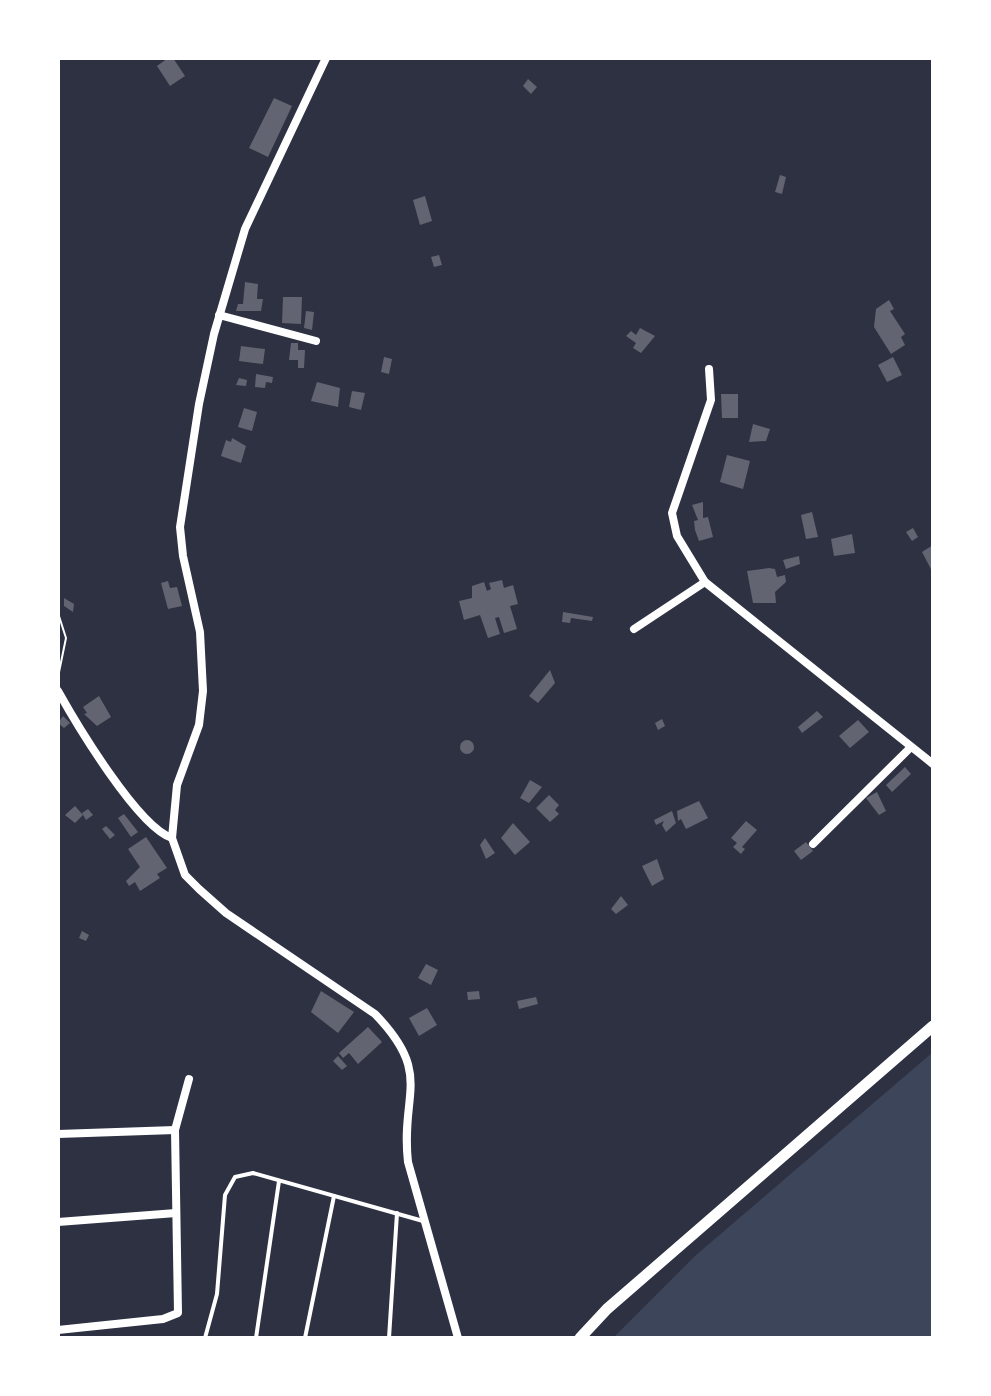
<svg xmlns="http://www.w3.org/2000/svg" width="991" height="1396" viewBox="0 0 991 1396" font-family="Poppins,sans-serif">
<rect width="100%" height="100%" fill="#2d3142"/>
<path fill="#3c4559" d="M933,1052V1338H613L696,1255Z"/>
<g fill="#626471">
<path d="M168,58H173L185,76L170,86L157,66Z"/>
<path d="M528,79L537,87L531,94L523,86Z"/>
<path d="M274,98L292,106L268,157L249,148Z"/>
<path d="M780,175L786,177L782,194L775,192Z"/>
<path d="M425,196L432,221L420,225L413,200Z"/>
<path d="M439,255L442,265L434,267L431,257Z"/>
<path d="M245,282L258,284L257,299H263L261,311H236L238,304H243Z"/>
<path d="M283,297H302L301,324L282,323Z"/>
<path d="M889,300L894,309L890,311L905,334L901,337L905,345L891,354L874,327L876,309Z"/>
<path d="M306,311L314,312L312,330L304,328Z"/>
<path d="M640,328L655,336L641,353L633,348L636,343L626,336L631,331L636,335Z"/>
<path d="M291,343H298V350H305L304,368H298V360H289Z"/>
<path d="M241,346L265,349L263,364L239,361Z"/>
<path d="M384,357L392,359L389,374L381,372Z"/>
<path d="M893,357L902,375L887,382L878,365Z"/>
<path d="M256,374L273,377L272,383L266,382L265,388L255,387Z"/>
<path d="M239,378L247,380L246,386L236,385Z"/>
<path d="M317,382L340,388L338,407L311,401Z"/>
<path d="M352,391L365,393L361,410L349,407Z"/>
<path d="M721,394H738V418H722Z"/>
<path d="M244,408L257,412L252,431L238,427Z"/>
<path d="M753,424L770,429L766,441L749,442Z"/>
<path d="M232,438L246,446L241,463L221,456L226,440L231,442Z"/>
<path d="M727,455L750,461L743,489L720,482Z"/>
<path d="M703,502V518L708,517L713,537L699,541L695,530L694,521L698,520L692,505Z"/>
<path d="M812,512L818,537L806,539L801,515Z"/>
<path d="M913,528L918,537L912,541L906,532Z"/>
<path d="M852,534L855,553L834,556L831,539Z"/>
<path d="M933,545V573L922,552Z"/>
<path d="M799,556L800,564L786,569L783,560Z"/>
<path d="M769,568L775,569L777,577L785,575L786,582L775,592L776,603H753L747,571Z"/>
<path d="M502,580L504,588L513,585L518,604L510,606L517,629L504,633L499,617L495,618L500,634L488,638L480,615L464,620L459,601L472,598V586L484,582L487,591L491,589L489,583Z"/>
<path d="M168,581L170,588L177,587L182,606L168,609L161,583Z"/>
<path d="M64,598L74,604L73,612L64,606Z"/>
<path d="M563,612L593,617L592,621L571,618L570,623L562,622Z"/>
<path d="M550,670L555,683L538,703L529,696Z"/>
<path d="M99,696L111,717L97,726L84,714L87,713L83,707Z"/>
<path d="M817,711L823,717L802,733L798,727Z"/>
<path d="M63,716L70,723L64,728L58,723Z"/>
<path d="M662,719L665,726L658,730L655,723Z"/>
<path d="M858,720L869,732L850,748L839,736Z"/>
<circle cx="467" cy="747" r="7"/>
<path d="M905,767L911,774L892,792L886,785Z"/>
<path d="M530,780L542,787L529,803L520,798Z"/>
<path d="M877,792L886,811L879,815L866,798Z"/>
<path d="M549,795L559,805L555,810L559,814L550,822L536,808Z"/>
<path d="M699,801L708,818L686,829L681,819L678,821L677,811Z"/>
<path d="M75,806L83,815L75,823L65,815Z"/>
<path d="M88,809L93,815L86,820L82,813Z"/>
<path d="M672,811L676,823L666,832L662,825L664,821L656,825L654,820Z"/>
<path d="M124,814L138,832L131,837L118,818Z"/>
<path d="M746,821L757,830L742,847L745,849L741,854L733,847L737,843L731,838Z"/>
<path d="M513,823L530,842L515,855L501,838Z"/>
<path d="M106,826L115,835L110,839L102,829Z"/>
<path d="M146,837L167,868L157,874L160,878L140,891L135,882L129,886L126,881L140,867L128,849Z"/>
<path d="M485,838L495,853L486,859L480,845Z"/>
<path d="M806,842L813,851L801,860L794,851Z"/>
<path d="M657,859L664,879L652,886L642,866Z"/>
<path d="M621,896L628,905L616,914L611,909Z"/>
<path d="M82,931L89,935L86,941L79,938Z"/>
<path d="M426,964L438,970L431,985L418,978Z"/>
<path d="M321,991L354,1012L338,1033L311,1012Z"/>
<path d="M479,991L480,999L468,1000L467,992Z"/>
<path d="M536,997L538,1004L519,1009L517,1001Z"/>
<path d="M427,1008L437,1025L419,1036L409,1018Z"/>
<path d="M368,1027L382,1042L358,1064L349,1053L343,1058L339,1053Z"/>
<path d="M338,1056L347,1066L342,1070L333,1061Z"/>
</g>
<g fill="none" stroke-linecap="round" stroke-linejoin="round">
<path stroke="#fff" stroke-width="2" d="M58,613L66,638L58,677"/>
<g stroke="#fff" stroke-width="4">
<path d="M205,1338L217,1294L225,1195L235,1177L253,1173L423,1221"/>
<path d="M256,1338L279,1181"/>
<path d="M305,1338L334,1196"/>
<path d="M389,1338L397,1213"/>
</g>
<g stroke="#fff" stroke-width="8">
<path d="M326,58L245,229L214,334L199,404L180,527L183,556L200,632L203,691L199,725L177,785L172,838L185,875L199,889L226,913L375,1014C434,1075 400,1093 408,1162L458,1338"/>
<path d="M219,315L316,341"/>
<path d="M709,369L711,400L672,513L677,536L705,582L933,764"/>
<path d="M634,629L705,582"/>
<path d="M58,691C77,725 138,827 172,838"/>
<path d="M813,844L910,748"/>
<path d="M58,1134L175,1130"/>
<path d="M58,1222L176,1213"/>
<path d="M58,1330L163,1319L178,1313L175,1130L189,1079"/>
</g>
<path stroke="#fff" stroke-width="11" d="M580,1338L607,1309L933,1026"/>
</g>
<rect width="991" height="1396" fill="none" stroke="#ffffff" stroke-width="120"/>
</svg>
